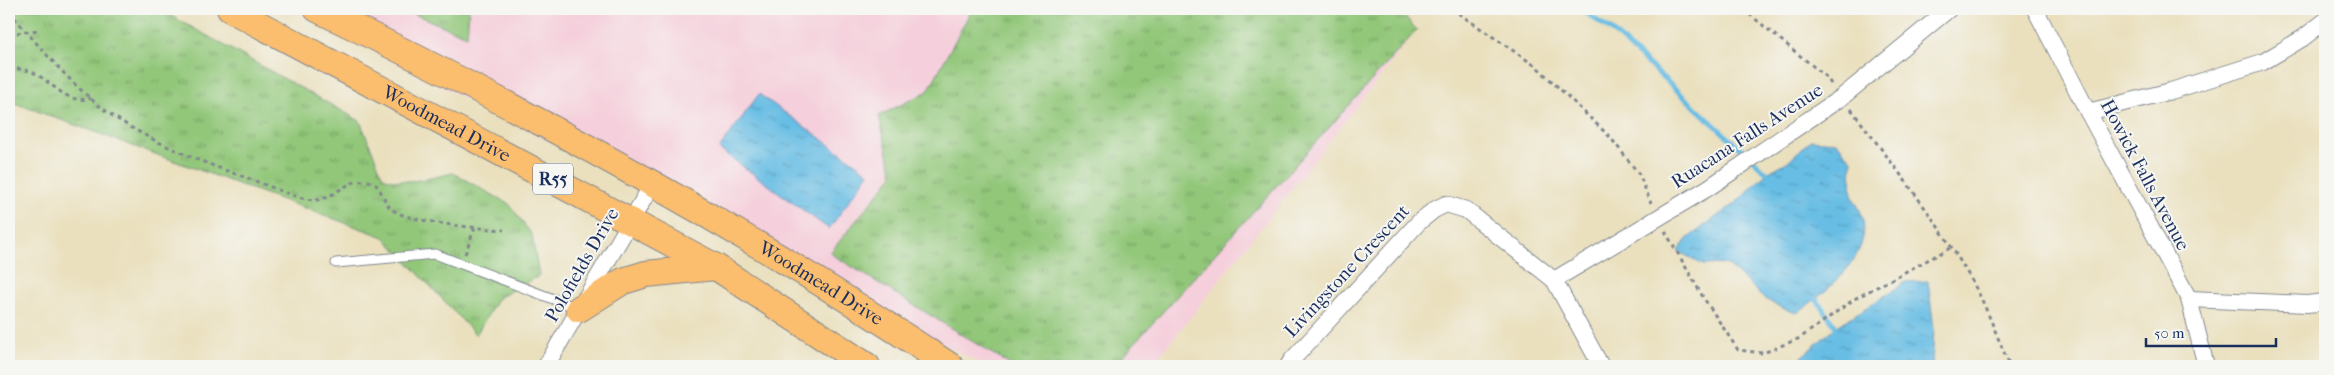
<svg xmlns="http://www.w3.org/2000/svg" width="2334" height="375" viewBox="0 0 2334 375" font-family="'IM FELL French Canon',serif">
<defs>
<pattern id="park-tufts" width="24" height="20" patternUnits="userSpaceOnUse" patternTransform="scale(1.25)"><rect width="24" height="20" fill="#92c779"/><path d="M3 7l-1-3M5 7V3M7 7l1-3M15 17l-1-3M17 17v-4M19 17l1-3" fill="none" stroke="#76a266"/></pattern>
<pattern id="water-ripples" width="26" height="14" patternUnits="userSpaceOnUse" patternTransform="scale(1.25)"><rect width="26" height="14" fill="#67bde4"/><path d="M2 4q2-2 4 0t4 0M15 11q2-2 4 0t4 0" fill="none" stroke="#549abc"/></pattern>
</defs>
<rect width="100%" height="100%" fill="#f6f6f2"/>
<filter id="ink" filterUnits="userSpaceOnUse"><feTurbulence type="fractalNoise" baseFrequency=".02" numOctaves="2"/><feDisplacementMap in="SourceGraphic" scale="10" xChannelSelector="R" yChannelSelector="G"/><feConvolveMatrix kernelMatrix="1 2 1 2 8 2 1 2 1" color-interpolation-filters="sRGB"/></filter>
<filter id="wash" filterUnits="userSpaceOnUse"><feTurbulence type="fractalNoise" baseFrequency=".0096" numOctaves="4" result="noise"/><feDisplacementMap in="SourceGraphic" scale="20" xChannelSelector="R" yChannelSelector="G"/><feGaussianBlur stdDeviation="1.12" result="paint"/><feColorMatrix in="noise" values="0 0 0 0 0 0 0 0 0 0 0 0 0 0 0 0 0 1.4 0 .05"/><feComposite in="paint" operator="in"/></filter>
<g filter="url(#wash)">
<rect width="100%" height="100%" fill="#eae0be"/>
<path fill="#f5cfdb" d="M292,9H1397L1417,30L1152,366H986Z"/>
<g fill="url(#park-tufts)" stroke="#567b6c">
<path d="M9,9H159L360,121L383,177C406,186 430,178 453,173L509,204L532,235L539,276L498,298L476,335L384,237L9,101Z"/>
<path d="M402,9H469L467,36Z"/>
<path d="M972,9H1397L1417,30L1114,366H1012L830,253L893,175L879,116L928,91Z"/>
</g>
<g fill="url(#water-ripples)" stroke="#4176a1">
<path d="M759,94L869,173L829,229L719,149Z"/>
<path d="M1811,140L1836,142L1852,160C1852,171 1850,185 1852,195C1855,203 1862,211 1863,220C1870,260 1825,292 1797,313C1761,304 1754,285 1726,264L1703,265L1678,251L1688,238L1738,201L1767,173L1787,162Z"/>
<path d="M1928,281L1934,329L1932,366H1799L1800,358L1836,327L1906,282Z"/>
</g>
<g fill="none" stroke-linecap="round" stroke-linejoin="round">
<g stroke="#67bde4" stroke-width="5">
<path d="M1580,9L1611,30L1767,173"/>
<path d="M1816,299L1836,327"/>
</g>
</g>
</g>
<g filter="url(#ink)">
<g fill="none" stroke-linecap="round" stroke-linejoin="round">
<defs>
<path id="lane" d="M336,263L435,254L577,308"/>
<g id="street">
<path d="M2035,9L2088,112L2189,299L2206,366"/>
<path d="M2088,112L2171,91L2263,62L2303,38L2325,21"/>
<path d="M1554,280L1708,188L1842,97L1949,9"/>
<path d="M2189,299L2307,304L2325,302"/>
<path d="M546,366L653,183"/>
<path d="M1288,366L1291,361L1419,222L1434,210L1446,204L1466,210L1554,280L1601,366"/>
</g>
<g id="primary">
<path id="s1" d="M230,9L716,267L867,366"/>
<path id="s2" d="M317,9C535,114 748,231 950,366"/>
<path d="M579,309L623,281L646,274L716,267"/>
</g>
</defs>
<use href="#lane" stroke="#82888e" stroke-width="11"/>
<use href="#street" stroke="#82888e" stroke-width="18"/>
<use href="#primary" stroke="#82888e" stroke-width="28"/>
<g stroke="#82888e" stroke-width="3" stroke-dasharray="4 4" stroke-linecap="butt">
<path d="M1452,9L1537,67L1610,137L1639,174L1651,203"/>
<path d="M1743,9L1825,76L1832,85"/>
<path d="M9,12C42,49 77,93 119,120C158,145 204,163 247,178C265,184 294,198 312,200C333,202 345,178 367,181C383,183 381,202 393,210C410,223 480,228 504,230"/>
<path d="M9,34L38,30"/>
<path d="M9,68C17,69 25,69 32,72C52,81 67,106 91,98"/>
<path d="M1851,109C1896,169 1943,227 1978,292C1990,316 1999,342 2010,366"/>
<path d="M1665,231L1703,297L1738,350L1763,353L1800,338L1856,298L1952,247"/>
<path d="M465,254L475,227"/>
</g>
<use href="#lane" stroke="#fff" stroke-width="9"/>
<use href="#street" stroke="#fff" stroke-width="16"/>
<use href="#primary" stroke="#fbbd6e" stroke-width="26"/>
</g>
</g>
<g text-anchor="middle" dominant-baseline="central" stroke-width="4" stroke-linejoin="round" paint-order="stroke">
<rect fill="#f6f6f2" stroke="#5d6b8a" stroke-width="1" x="533" y="163.5" width="40" height="31" rx="4"/>
<g font-size="18" font-weight="bold" fill="#1b2f5e">
<text x="553" y="179">R55</text>
</g>
<g font-size="19" fill="#1b2f5e" stroke="#f6f6f2">
<text stroke="none"><textPath href="#s1" startOffset="245">Woodmead Drive</textPath></text>
<text transform="translate(1747 136) rotate(-33)">Ruacana Falls Avenue</text>
<text transform="translate(2145 175) rotate(62)">Howick Falls Avenue</text>
<text transform="translate(582 265) rotate(-60)">Polofields Drive</text>
<text transform="translate(1347 271) rotate(-47)">Livingstone Crescent</text>
<text stroke="none"><textPath href="#s2" startOffset="574">Woodmead Drive</textPath></text>
</g>
</g>
<rect width="2334" height="375" fill="none" stroke="#f6f6f2" stroke-width="30"/>
<path d="M2146 338v8h130v-8" fill="none" stroke="#1b2f5e" stroke-width="2.5"/>
<text x="2154" y="338" font-size="15" fill="#1b2f5e" stroke="#f6f6f2" stroke-width="4" paint-order="stroke">50 m</text>
</svg>
